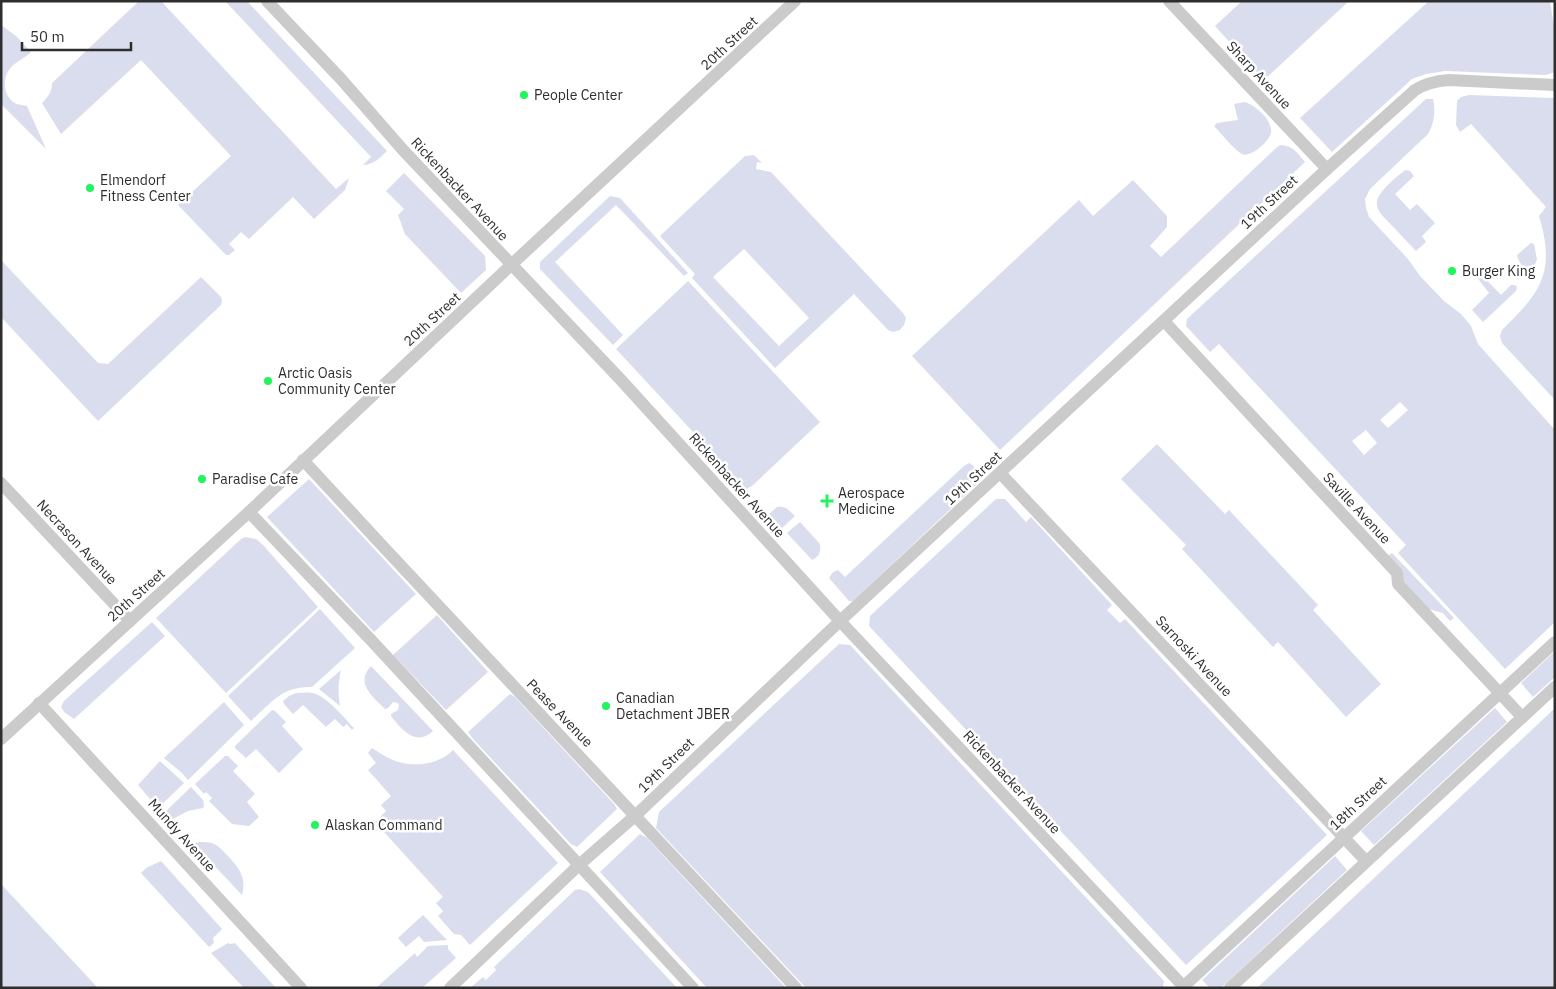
<svg xmlns="http://www.w3.org/2000/svg" width="1556" height="989" viewBox="0 0 1556 989" font-family="'IBM Plex Sans',sans-serif">
<rect width="100%" height="100%" fill="#fff"/>
<g fill="#dadded" fill-rule="evenodd">
<path d="M139,1H161L336,189L349,178L345,190L314,219L293,197L249,239L241,232L229,244L235,250L229,255H226L178,205L231,156L141,60L61,134L42,103C48,97 52,92 52,83Z"/>
<path d="M225,1H247L387,151C380,158 373,165 363,165L371,157Z"/>
<path d="M1242,1H1349L1264,80L1215,26Z"/>
<path d="M1429,1H1550L1555,34V72L1546,75L1445,71L1426,74L1412,79L1332,152L1300,118Z"/>
<path d="M1,25L16,36L31,52C24,59 14,62 9,70C2,80 4,97 15,103C18,105 24,105 27,106L46,149L1,104Z"/>
<path d="M1469,95L1555,98V400L1502,343L1500,336L1502,330C1541,292 1556,272 1539,216L1546,207L1471,124L1460,132L1456,125L1457,101L1461,97Z"/>
<path d="M1426,99H1433C1436,110 1434,124 1428,134L1370,189L1365,199L1366,208L1369,217L1408,259L1420,276L1444,301L1461,314L1471,326L1478,344L1555,430V622L1505,669L1398,553L1406,545L1219,344L1210,352L1186,326L1187,319ZM1400,402L1408,410L1388,428L1380,420ZM1366,430L1377,443L1364,455L1352,441Z"/>
<path d="M1245,102C1256,106 1273,120 1271,133C1269,142 1250,158 1242,154C1233,149 1221,133 1214,126L1217,123L1238,120L1234,104Z"/>
<path d="M1280,145C1293,145 1298,154 1305,162L1000,450L912,356L1079,200L1093,216L1133,180L1167,216V227L1150,246L1161,257L1275,149Z"/>
<path d="M754,155L762,163L757,162L756,169L771,172L903,313L906,318L904,325L900,330L893,332L888,330L854,294L775,368L692,278L695,274L660,236L745,156ZM744,249L809,318L779,346L713,277Z"/>
<path d="M1406,170L1410,171L1414,176L1395,194L1410,210L1417,204L1435,223L1422,236L1426,242L1416,251L1380,213C1378,209 1376,205 1377,201C1379,191 1398,175 1406,170Z"/>
<path d="M404,173L485,256L486,270L461,293L405,234L398,215L404,209L386,191Z"/>
<path d="M610,196L620,198L688,273L684,276L616,205L555,262L623,335L613,345L540,269V262Z"/>
<path d="M1531,243L1534,244L1537,259L1532,272C1525,270 1518,262 1517,255Z"/>
<path d="M1,260L98,363L108,364L201,277L221,297L222,301L221,305L98,421L1,317Z"/>
<path d="M1480,273L1501,295L1511,285H1515L1517,287L1516,291L1483,322L1472,310L1489,293L1476,276Z"/>
<path d="M688,281L820,422L752,486L746,489L616,349Z"/>
<path d="M1157,444L1225,514L1229,510L1318,605L1313,610L1381,684L1346,717L1278,642L1273,647L1182,549L1186,545L1121,479Z"/>
<path d="M969,463C977,467 977,473 979,480L976,485L853,601H849L829,578L833,572L838,570L845,577L964,466Z"/>
<path d="M309,479L416,594L374,632L267,517Z"/>
<path d="M996,499H1005L1026,522L1031,517L1112,605L1107,610L1120,623L1125,619L1327,835L1186,965L869,626L870,616Z"/>
<path d="M777,507C786,506 789,510 795,516L782,528L769,514Z"/>
<path d="M800,522L820,544C821,552 819,557 812,560L787,533Z"/>
<path d="M245,537L256,539L263,545L318,607L226,693L156,618L241,539Z"/>
<path d="M1392,553L1454,618L1450,621L1443,613L1425,608L1404,585L1389,555Z"/>
<path d="M320,609L355,648L312,687C282,686 272,702 251,721L228,696Z"/>
<path d="M437,615L488,672L446,710L393,655Z"/>
<path d="M152,622L165,636L74,719L64,712L61,707L64,701Z"/>
<path d="M839,644L850,645L1164,981L1163,987L806,988L656,828L659,812Z"/>
<path d="M1555,651V677L1533,697L1521,683Z"/>
<path d="M371,666L433,731C416,747 402,730 391,716V714L398,710L399,705L398,703L393,702L388,708L385,709C372,696 355,683 371,666Z"/>
<path d="M341,670C338,682 338,693 340,706L319,689Z"/>
<path d="M296,693C301,693 307,692 312,693C326,695 344,718 354,728L352,730L347,724L343,727L335,719L326,727L303,705L293,714L284,704L283,701L289,696Z"/>
<path d="M510,694L515,697L614,804L617,809L577,847L571,844L473,739L468,732Z"/>
<path d="M224,702L244,725L188,780L182,773L164,758Z"/>
<path d="M1495,708L1507,722L1374,845L1361,831Z"/>
<path d="M1555,708V988H1257Z"/>
<path d="M272,710L275,711L286,722L282,726L303,749L279,773L256,749L246,758L235,748V746Z"/>
<path d="M372,748C379,752 385,757 393,760C412,768 439,765 453,750L558,863L470,945L461,935L454,934L438,916L443,911L436,903L443,897L375,822L386,811L381,805L391,796L368,770L376,763L368,753Z"/>
<path d="M225,756H228L238,766L233,771L255,794L247,802L259,817L249,826L232,824L209,801L212,798L206,792L204,794L195,784Z"/>
<path d="M160,761L184,783L158,808L138,785Z"/>
<path d="M191,787L203,800L204,806L203,808L188,811L171,820L164,813Z"/>
<path d="M640,834L647,838L786,988H707L600,872Z"/>
<path d="M200,842C204,842 208,842 212,843C219,846 223,851 228,856C239,868 247,878 242,895L193,843Z"/>
<path d="M1335,856L1347,870L1221,988H1210L1202,980Z"/>
<path d="M161,861L222,929L213,938L214,943L209,947L141,873L146,868Z"/>
<path d="M1,884L98,988H1Z"/>
<path d="M579,889L588,892L677,988H470L483,977L486,980L496,970L494,967L575,890Z"/>
<path d="M423,915L447,940L424,942L419,936L406,947L398,938Z"/>
<path d="M228,943L230,944L235,943L276,988H244L211,953Z"/>
<path d="M448,945V949L456,958L422,988H376L415,953L417,957L428,946Z"/>
</g>
<g fill="none" stroke-linecap="round" stroke-linejoin="round">
<g stroke="#cbcbcb" stroke-width="12">
<path d="M267,1L341,79L403,150L621,380L840,621L1185,988"/>
<path d="M1169,1L1327,169"/>
<path d="M1164,321L1397,573L1398,584L1522,717"/>
<path d="M303,460C466,637 632,811 796,988"/>
<path d="M1000,473L1366,861"/>
<path d="M1,483L130,621"/>
<path d="M249,512L371,640L693,988"/>
<path d="M39,703L301,988"/>
<path d="M1,739L249,512L511,265L795,1"/>
<path d="M450,988L579,865L636,815L840,621L1327,169L1415,90C1426,83 1436,81 1449,80L1555,85"/>
<path d="M1182,988L1555,642"/>
<path d="M1230,988L1555,687"/>
</g>
</g>
<g fill="#21f45e" stroke="#fff" stroke-width="2">
<circle cx="524" cy="95" r="5"/>
<circle cx="90" cy="188" r="5"/>
<circle cx="1452" cy="271" r="5"/>
<circle cx="268" cy="381" r="5"/>
<circle cx="202" cy="479" r="5"/>
<path d="M824.5 493.5h5v5h5v5h-5v5h-5v-5h-5v-5h5z"/>
<circle cx="606" cy="706" r="5"/>
<circle cx="315" cy="825" r="5"/>
</g>
<g text-anchor="middle" dominant-baseline="central" stroke-width="5" stroke-linejoin="round" paint-order="stroke">
<g font-size="14" fill="#2e2e2e" stroke="#fff">
<text transform="translate(729 43) rotate(-43)">20th Street</text>
<text transform="translate(1259 75) rotate(47)">Sharp Avenue</text>
<text transform="translate(460 189) rotate(47)">Rickenbacker Avenue</text>
<text transform="translate(1269 202) rotate(-43)">19th Street</text>
<text transform="translate(432 319) rotate(-43)">20th Street</text>
<text transform="translate(973 478) rotate(-43)">19th Street</text>
<text transform="translate(737 485) rotate(48)">Rickenbacker Avenue</text>
<text transform="translate(1357 508) rotate(47)">Saville Avenue</text>
<text transform="translate(77 542) rotate(47)">Necrason Avenue</text>
<text transform="translate(136 595) rotate(-42)">20th Street</text>
<text transform="translate(1194 656) rotate(47)">Sarnoski Avenue</text>
<text transform="translate(560 713) rotate(46)">Pease Avenue</text>
<text transform="translate(666 765) rotate(-44)">19th Street</text>
<text transform="translate(1012 782) rotate(47)">Rickenbacker Avenue</text>
<text transform="translate(1358 803) rotate(-43)">18th Street</text>
<text transform="translate(182 835) rotate(48)">Mundy Avenue</text>
</g>
<g font-size="14" fill="#2e2e2e" stroke="#fff" text-anchor="start">
<text x="534" y="95">People Center</text>
<text x="100" y="180">Elmendorf<tspan x="100" dy="16">Fitness Center</tspan></text>
<text x="1462" y="271">Burger King</text>
<text x="278" y="373">Arctic Oasis<tspan x="278" dy="16">Community Center</tspan></text>
<text x="212" y="479">Paradise Cafe</text>
<text x="838" y="493">Aerospace<tspan x="838" dy="16">Medicine</tspan></text>
<text x="616" y="698">Canadian<tspan x="616" dy="16">Detachment JBER</tspan></text>
<text x="325" y="825">Alaskan Command</text>
</g>
</g>
<rect width="1556" height="989" fill="none" stroke="#2e2e2e" stroke-width="5"/>
<path d="M22 42v8h109v-8" fill="none" stroke="#2e2e2e" stroke-width="2.5"/>
<text x="30" y="42" font-size="15" fill="#2e2e2e" stroke="#ffffff" stroke-width="4" paint-order="stroke">50 m</text>
</svg>
